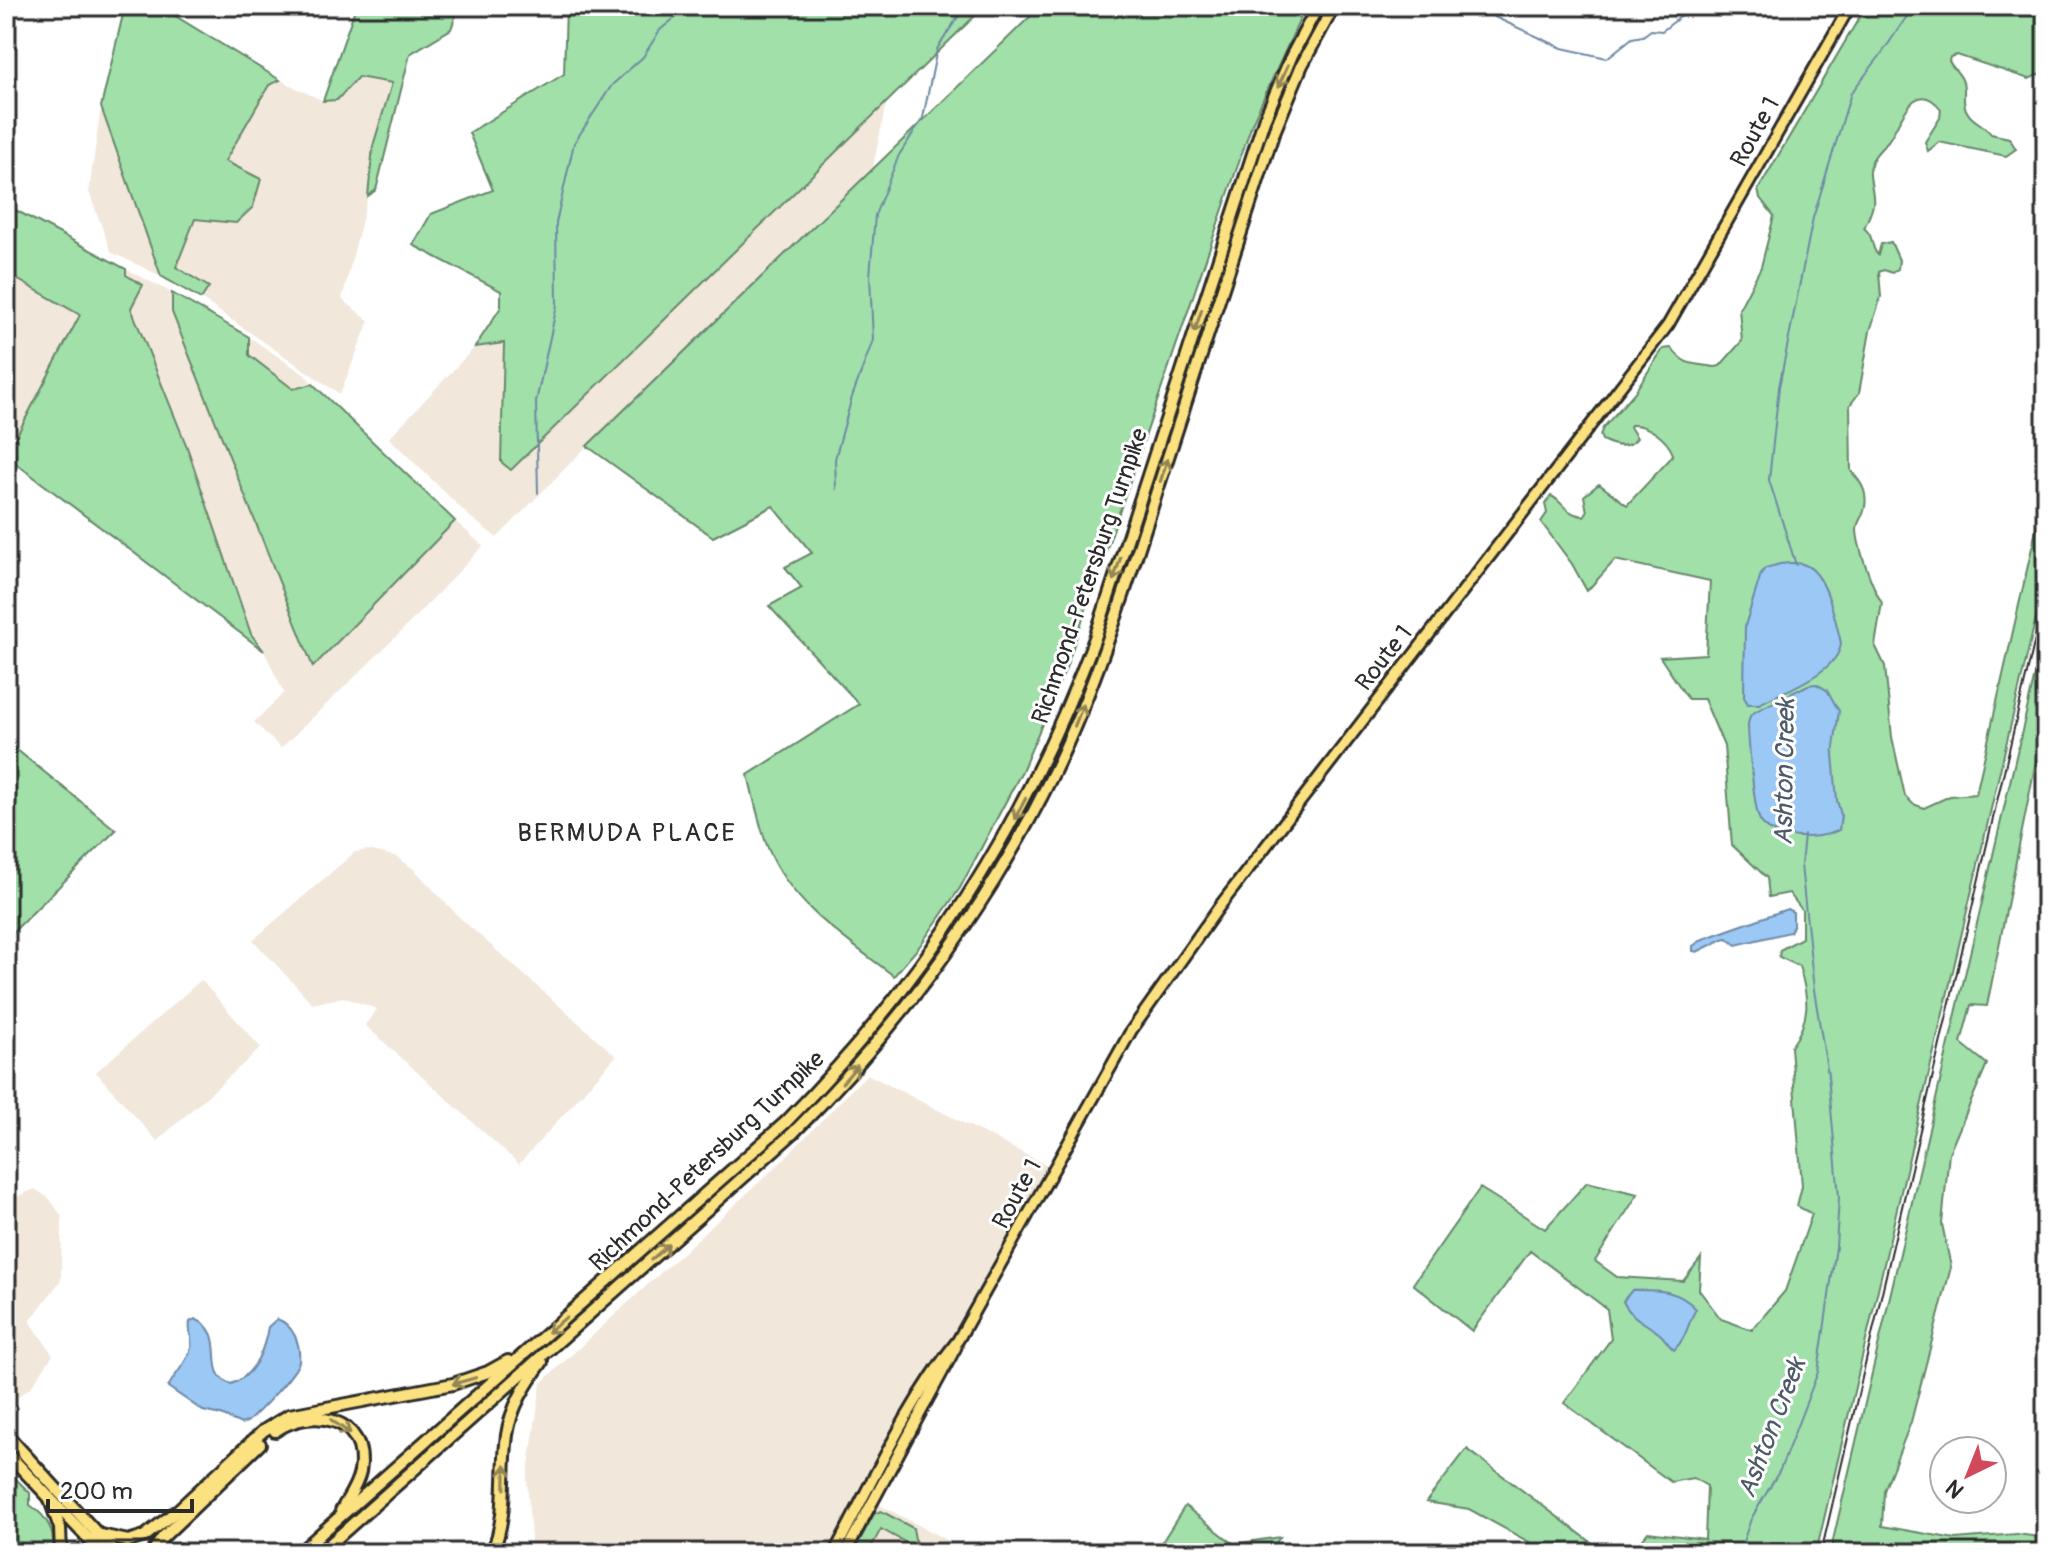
<svg xmlns="http://www.w3.org/2000/svg" width="2052" height="1559" viewBox="0 0 2052 1559" font-family="Pangolin,sans-serif">
<rect width="100%" height="100%" fill="#fff"/>
<filter id="ink" filterUnits="userSpaceOnUse"><feTurbulence type="fractalNoise" baseFrequency=".0125" numOctaves="2"/><feDisplacementMap in="SourceGraphic" scale="16" xChannelSelector="R" yChannelSelector="G"/><feConvolveMatrix kernelMatrix="1 2 1 2 8 2 1 2 1" color-interpolation-filters="sRGB"/></filter>
<g filter="url(#ink)">
<g fill="#f2e7db">
<path d="M358,77L392,82L373,146L368,196L342,299L369,321L340,394L201,299L209,287L176,267L195,219L236,223L225,161L269,85L280,80L323,101L337,100Z"/>
<path d="M886,104L872,172L587,446L497,538L468,515L389,438L475,347L504,343L501,462L511,470Z"/>
<path d="M101,107L161,276L111,252L89,192Z"/>
<path d="M126,269L172,293V313L313,666L455,521L483,546L398,635L281,748L254,722L284,693L264,651L251,634L187,447L131,308Z"/>
<path d="M6,273L80,315L6,455Z"/>
<path d="M249,337L304,374L313,384L293,389L248,355Z"/>
<path d="M369,850L397,857L415,870L460,918L616,1056L519,1164L365,1025L377,1009L343,997L313,1004L253,940L355,852Z"/>
<path d="M201,980L261,1048L157,1141L96,1072Z"/>
<path d="M867,1074L1054,1169L865,1497L971,1553H532L527,1479L541,1383L780,1163Z"/>
<path d="M35,1189L50,1199L62,1217L61,1280L30,1321L53,1355L31,1387L6,1406V1207L18,1196Z"/>
</g>
<g fill="#a1e0a9" stroke="#66866a" stroke-width="2">
<path d="M125,6H159L280,80L269,85L225,161L261,179L253,207L236,223L195,219L176,267L209,287L201,299L161,276L101,107Z"/>
<path d="M356,6H393L402,10L404,6H459L451,29L410,54L376,190L368,196L373,146L392,83L358,77L337,100L323,101Z"/>
<path d="M566,6H985L511,470L501,462L504,343L475,347L501,307V291L413,245L431,214L493,190L469,133L564,74Z"/>
<path d="M1041,6H1306L1253,121L1066,668L1022,771L960,888L919,947L894,976C847,940 791,905 768,848C759,825 754,799 748,775L859,704L769,606L802,588L785,567L812,553L773,506L713,537L587,446Z"/>
<path d="M1866,6H2046V71L2029,79L1957,55L1950,57L1949,61C1953,69 1960,73 1963,82C1966,92 1961,104 1968,113C1973,122 1983,123 1991,134L2009,138L2016,149L2006,156L1939,142L1928,151L1925,142L1940,118L1941,109C1914,75 1901,123 1888,141C1883,147 1875,154 1872,161C1866,176 1875,190 1873,204C1872,212 1867,221 1864,228C1875,237 1870,247 1878,255L1881,244L1891,242L1899,260L1898,269L1892,273L1884,270L1879,272L1881,297L1870,331L1859,393L1850,405L1851,471C1862,483 1869,494 1864,511C1862,517 1857,523 1857,529C1857,546 1873,589 1882,603L1875,645L1885,666L1892,737L1905,796L1913,804L1924,808L1950,796L1976,794L2046,486V575L1816,1553H1549L1469,1509L1426,1502L1467,1449L1595,1545L1634,1550L1648,1532L1705,1539L1707,1486L1693,1478L1671,1482L1564,1403L1611,1339L1607,1309L1530,1251L1472,1331L1413,1284L1480,1188L1545,1229L1587,1182L1638,1194L1595,1261L1617,1277L1683,1281L1701,1258L1699,1290L1721,1319L1752,1330L1785,1291L1812,1214L1797,1206L1802,1186L1791,1047C1811,1019 1809,998 1799,966L1779,957L1780,950L1802,938V910L1789,893L1769,897L1767,878L1732,845L1724,746L1704,699H1688L1660,657L1706,654L1710,581L1615,560L1587,591L1572,564L1541,522L1547,513L1545,504L1551,496C1562,500 1564,514 1584,516L1587,512L1584,496L1599,484L1627,505L1670,459L1673,454C1667,439 1648,424 1631,425L1630,427L1637,438C1628,450 1614,446 1602,440L1600,435L1603,428L1634,393L1663,349L1671,348C1686,367 1692,363 1715,367L1720,366L1742,341L1739,309L1761,267L1774,216L1760,198L1758,190Z"/>
<path d="M6,205L126,269V275L143,285L131,308L187,447L251,634L264,651L6,456L80,315L6,273Z"/>
<path d="M172,293L249,337V355L293,389L313,384L455,521L313,667L172,312Z"/>
<path d="M2046,628V711L1987,1006L1971,1005L1961,1043L1987,1064L1949,1153L1942,1224L1951,1267L1911,1422L1884,1491L1882,1526L1955,1539L2017,1534L2046,1538V1553H1830Z"/>
<path d="M6,741L116,830L6,939Z"/>
<path d="M6,1478H15L30,1493V1505C48,1517 55,1531 53,1553H6Z"/>
<path d="M1185,1506L1234,1544L1280,1537L1269,1553H1155Z"/>
<path d="M881,1511L913,1528L916,1545L929,1553L912,1546L909,1549L908,1544L881,1529L868,1553H853L874,1514Z"/>
</g>
<g fill="#9bc8f5" stroke="#6e89a4" stroke-width="2">
<path d="M1780,564C1788,563 1798,562 1805,565C1827,573 1836,623 1841,643C1839,672 1784,691 1759,704H1748L1744,697L1745,626L1761,574L1765,568Z"/>
<path d="M1816,684L1827,690L1839,711L1833,754L1837,800L1841,815L1839,830C1821,840 1769,842 1759,818C1754,807 1748,738 1748,724L1750,716L1756,711L1808,685Z"/>
<path d="M1787,909L1793,912V926L1790,932L1736,945L1727,938L1723,939L1697,952L1693,951V946L1703,939Z"/>
<path d="M1632,1290C1657,1290 1678,1289 1696,1309C1688,1322 1687,1338 1674,1350C1669,1346 1666,1340 1661,1335C1647,1323 1631,1319 1623,1301Z"/>
<path d="M195,1319C231,1334 200,1373 231,1384C254,1376 264,1350 268,1327L277,1319C286,1322 291,1328 295,1336C298,1343 300,1353 299,1361C297,1373 258,1413 247,1422L241,1424L221,1415L203,1411L168,1387C175,1374 187,1363 191,1348C193,1338 188,1331 190,1322Z"/>
</g>
<g fill="none" stroke-linecap="round" stroke-linejoin="round">
<g stroke="#6e89a4" stroke-width="2">
<path d="M653,6L683,11"/>
<path d="M781,6H793"/>
<path d="M1471,6L1562,48L1607,58L1632,38L1643,36L1651,30L1662,31L1680,17L1713,6"/>
<path d="M836,489L835,459L852,397L873,340L870,276L875,215L899,155L923,118L937,49L965,6"/>
<path d="M538,493L536,402L557,305L556,223L574,143L612,85L643,57L660,30L689,6"/>
<path d="M1796,565L1769,480L1779,387L1813,218L1851,93L1880,56L1914,6"/>
<path d="M1739,1553L1751,1519L1780,1470L1818,1372L1836,1247L1839,1197L1828,1075L1814,990L1801,865L1804,835"/>
</g>
<defs>
<g id="primary">
<path d="M834,1553C872,1483 908,1402 958,1340L1131,1031L1219,907L1668,325L1850,6"/>
<path d="M845,1553L956,1347"/>
</g>
<g id="highway">
<path d="M275,1431C312,1406 369,1417 360,1472C357,1486 348,1498 341,1511"/>
<path d="M6,1434L115,1553"/>
<path d="M6,1452L102,1553"/>
<path d="M50,1500L60,1528L61,1553"/>
<path d="M96,1534L128,1541L145,1536L178,1510L263,1431L289,1415L453,1384L488,1372L508,1361"/>
<path d="M152,1553L163,1537L260,1444"/>
<path d="M299,1553L786,1122C928,978 1024,826 1095,638L1264,120L1292,55L1318,6"/>
<path d="M320,1553L793,1133C899,1027 988,907 1054,772C1098,681 1127,584 1158,488C1196,371 1234,254 1272,137L1302,65L1334,6"/>
<path d="M492,1553C509,1512 501,1477 507,1435C511,1407 526,1384 542,1362"/>
</g>
</defs>
<use href="#primary" stroke="#2b2b2b" stroke-width="15"/>
<use href="#highway" stroke="#2b2b2b" stroke-width="16"/>
<use href="#primary" stroke="#fbe180" stroke-width="9"/>
<use href="#highway" stroke="#fbe180" stroke-width="10"/>
<path stroke="#2b2b2b" stroke-width="2" d="M1821,1553L2046,592"/>
</g>
<defs><path id="oneway-shaft" d="M-6 0H5M1.5-3L5.5 0L1.5 3" fill="none" stroke-width="1.6" stroke-linecap="round" stroke-linejoin="round" transform="scale(2)"/></defs>
<g stroke="#938656">
<use href="#oneway-shaft" transform="translate(1283 76) rotate(114)"/>
<use href="#oneway-shaft" transform="translate(1198 321) rotate(108)"/>
<use href="#oneway-shaft" transform="translate(1164 470) rotate(-72)"/>
<use href="#oneway-shaft" transform="translate(1117 569) rotate(108)"/>
<use href="#oneway-shaft" transform="translate(1079 715) rotate(-68)"/>
<use href="#oneway-shaft" transform="translate(1020 809) rotate(118)"/>
<use href="#oneway-shaft" transform="translate(850 1074) rotate(-49)"/>
<use href="#oneway-shaft" transform="translate(660 1252) rotate(-41)"/>
<use href="#oneway-shaft" transform="translate(557 1325) rotate(139)"/>
<use href="#oneway-shaft" transform="translate(464 1381) rotate(164)"/>
<use href="#oneway-shaft" transform="translate(341 1427) rotate(36)"/>
<use href="#oneway-shaft" transform="translate(505 1477) rotate(-89)"/>
</g>
</g>
<g text-anchor="middle" dominant-baseline="central" stroke-width="6" stroke-linejoin="round" paint-order="stroke">
<g font-size="24" fill="#2b2b2b" stroke="#fff">
<text transform="translate(1755 132) rotate(-61)">Route 1</text>
<text transform="translate(1090 576) rotate(-71)">Richmond-Petersburg Turnpike</text>
<text transform="translate(1384 658) rotate(-52)">Route 1</text>
<text transform="translate(707 1161) rotate(-43)">Richmond-Petersburg Turnpike</text>
<text transform="translate(1017 1194) rotate(-61)">Route 1</text>
</g>
<g font-size="26" font-style="italic" fill="#4d5a68" stroke="#fff">
<text transform="translate(1785 772) rotate(-89)">Ashton Creek</text>
<text transform="translate(1772 1428) rotate(-69)">Ashton Creek</text>
</g>
<g font-size="26" letter-spacing="2" fill="#2b2b2b" stroke="#fff">
<text x="627" y="833">BERMUDA PLACE</text>
</g>
</g>
<rect width="2052" height="1559" fill="none" stroke="#fff" stroke-width="32"/>
<rect x="16" y="16" width="2020" height="1527" fill="none" stroke="#2b2b2b" stroke-width="3" filter="url(#ink)"/>
<g transform="translate(1968 1475) rotate(223)"><circle r="38" fill="#ffffff" stroke="#aaaaaa" stroke-width="2"/>
<path d="M0-6L14 30L0 20L-14 30Z" fill="#d1495b"/>
<text y="-12" font-size="22" font-weight="bold" text-anchor="middle" fill="#2b2b2b">N</text>
</g>
<path d="M48 1499v12h144v-12" fill="none" stroke="#2b2b2b" stroke-width="4"/>
<text x="60" y="1499" font-size="24" fill="#2b2b2b" stroke="#ffffff" stroke-width="6" paint-order="stroke">200 m</text>
</svg>
